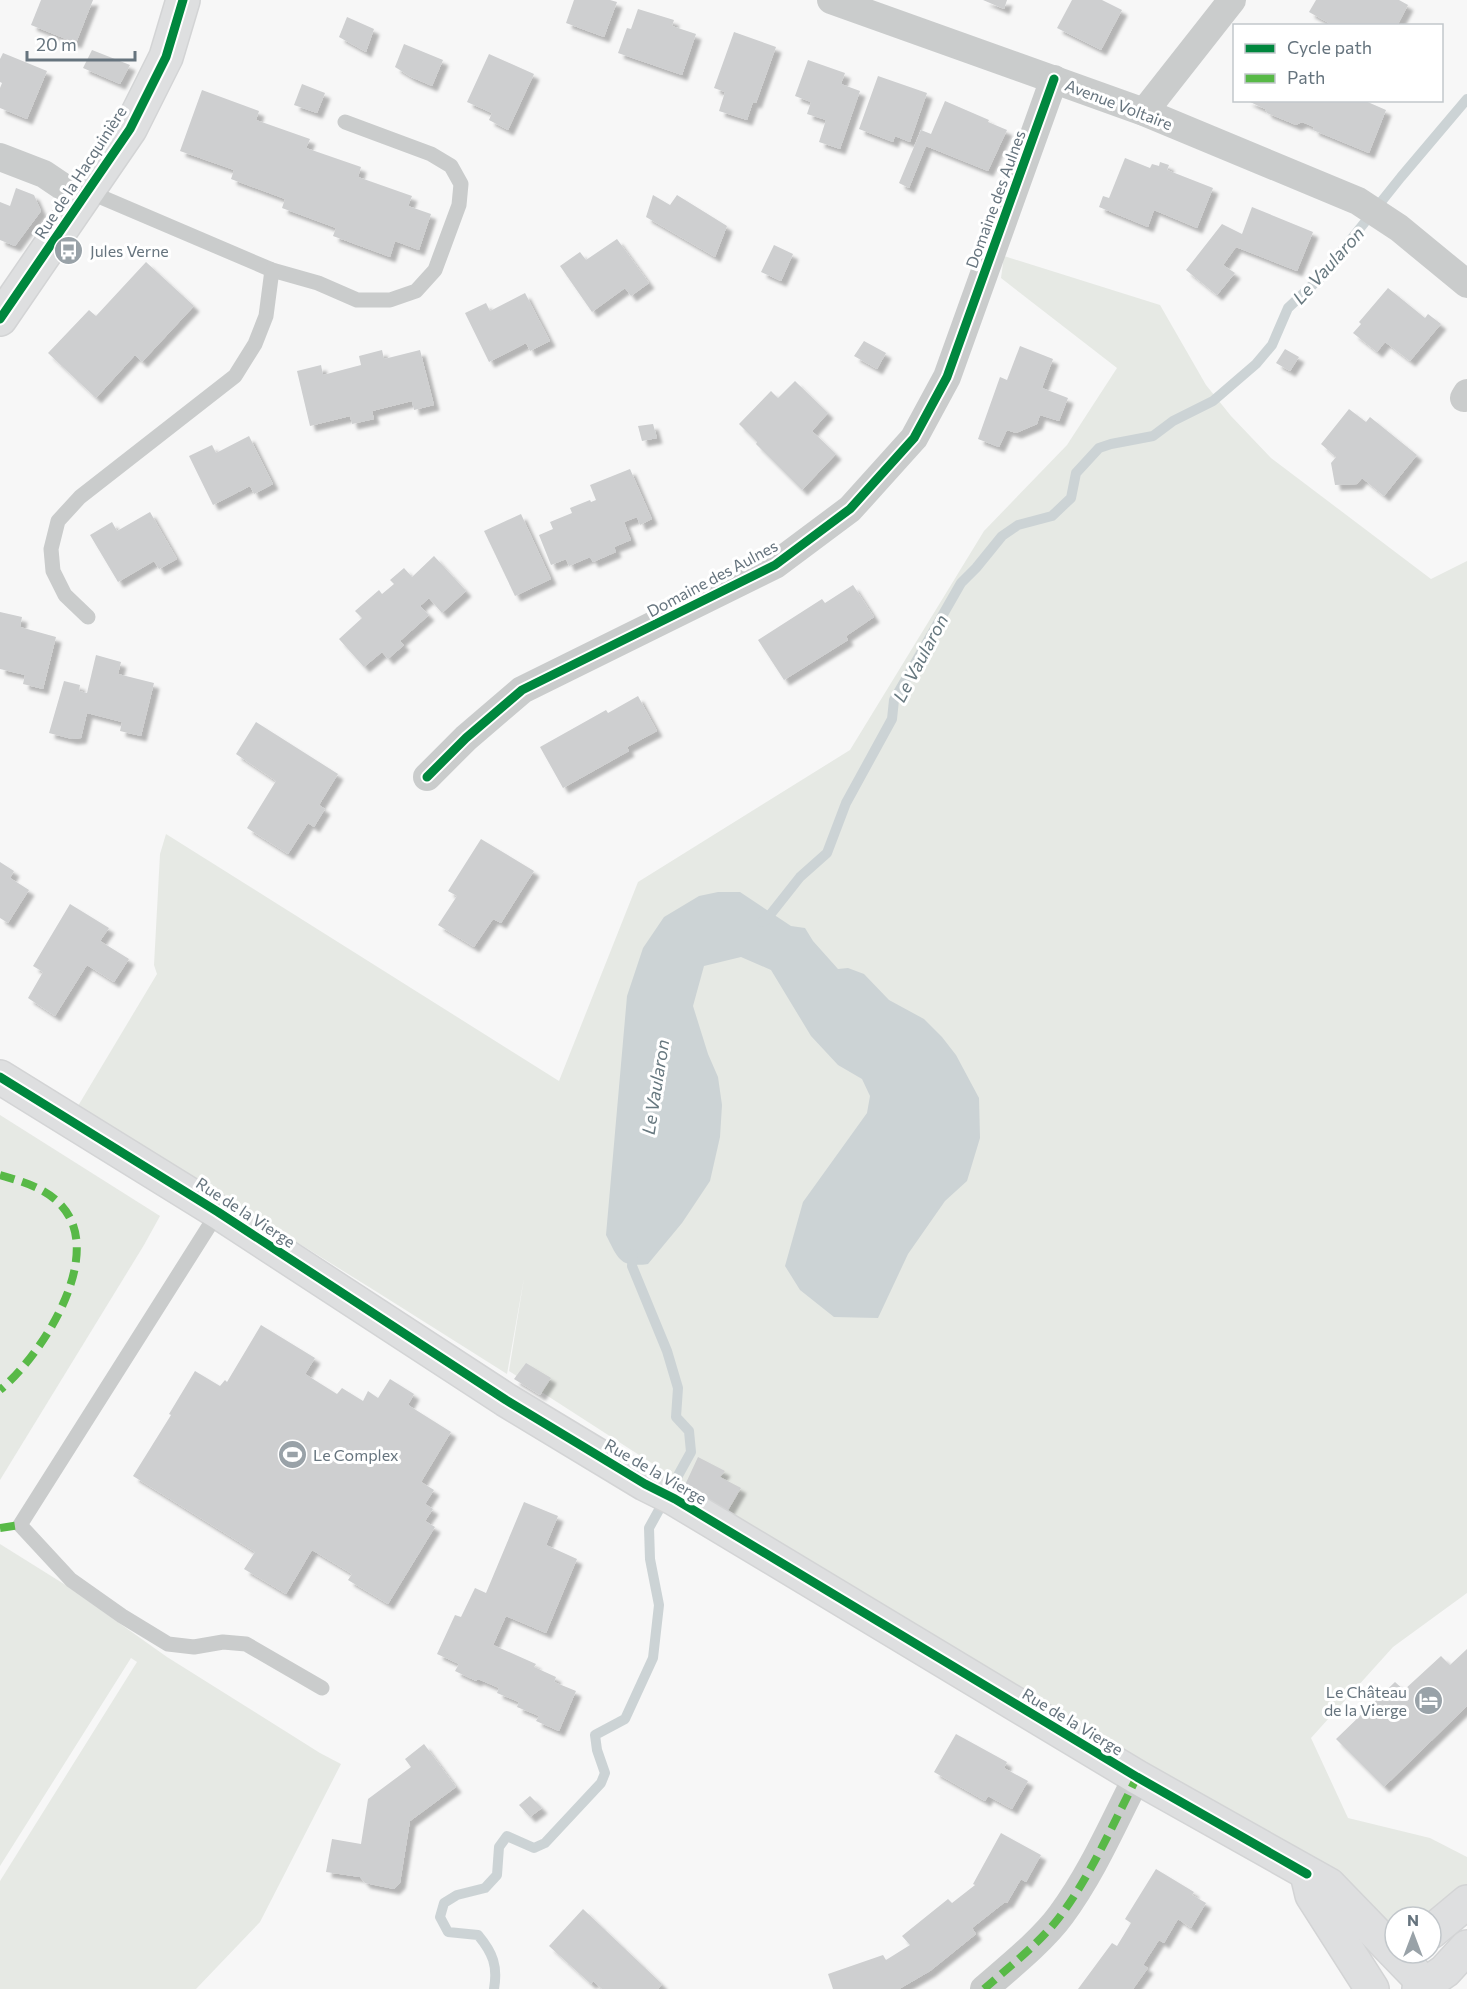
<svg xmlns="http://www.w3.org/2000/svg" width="1467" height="1989" viewBox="0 0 1467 1989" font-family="Commissioner,sans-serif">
<defs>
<filter id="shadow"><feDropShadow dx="5.5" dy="5.5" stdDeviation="1.5" flood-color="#0004"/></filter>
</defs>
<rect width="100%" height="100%" fill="#f7f7f7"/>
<g fill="#e6e9e4">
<path d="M1004,256L1160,305L1206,385L1231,416L1271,458L1431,579L1467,561V1593L1393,1647L1311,1738L1348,1818L1430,1838L1467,1857V1887L1431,1917H1395V1943L509,1371L524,1278L507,1374L377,1292L78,1106L157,974L154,965L160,854L166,834L559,1081L638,882L850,750L984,531L1067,445L1117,368L1001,278Z"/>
<path d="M0,1115L160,1216L144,1245L0,1480Z"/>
<path d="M0,1544L64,1584L167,1657L320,1753L341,1764L260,1922L196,1989H0V1881L137,1662L131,1658L0,1866Z"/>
</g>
<path fill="#ccd3d5" d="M718,892H740L791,926L805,928L813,941L838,969L848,968L864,974L889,1000L924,1019L942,1037L956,1055L979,1098L980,1138L967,1181L945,1201L908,1254L878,1318L834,1317L800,1290L785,1266L803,1202L867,1113L870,1096L862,1079L838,1065L811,1036L771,970L741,957L704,966L693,1006L708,1054L718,1077L722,1105L720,1137L710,1181L682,1223L648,1264C619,1268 618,1258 606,1235L627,996L643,948L664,917L699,896Z"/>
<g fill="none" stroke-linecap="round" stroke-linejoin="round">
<g stroke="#ccd3d5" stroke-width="10">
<path d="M762,922L766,920L800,877L827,853L846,803L892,719L894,700L961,583L976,568L1002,536L1018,525L1052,516L1071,498L1076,473L1099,448L1111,444L1153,436L1173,421L1213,401L1256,364L1272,345L1288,308L1321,277L1401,177L1467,99"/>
<path d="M494,1989C498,1966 493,1953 478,1935L448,1932L440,1917L444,1903L457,1895L485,1888L497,1875L499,1847L507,1836L534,1848L545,1843L601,1783L605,1773L597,1750L595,1735L625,1719L653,1658L659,1605L650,1559L649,1528L691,1452L689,1431L676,1417L678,1388L667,1351L632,1266L633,1254"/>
</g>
</g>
<g fill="#cecfd0" filter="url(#shadow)">
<path d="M41,0H93L76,43L31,25Z"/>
<path d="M574,0H610L617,2L604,37L566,23Z"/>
<path d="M983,0H1007L1004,9Z"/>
<path d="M1072,0H1102L1122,10L1101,50L1057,28Z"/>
<path d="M1316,0H1399L1408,5L1397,26H1334L1309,12Z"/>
<path d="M638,9L674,20L672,26L696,34L682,75L618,53L627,28L631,29Z"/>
<path d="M347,17L374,29L366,52L339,37Z"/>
<path d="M734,32L776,47L756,103L753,102L747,120L719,111L725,92L714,88Z"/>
<path d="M404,44L443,60L432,86L411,77L395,67Z"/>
<path d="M92,50L130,65L120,84L83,68Z"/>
<path d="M3,53L47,71L27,119L0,108V88L2,83L0,82V59Z"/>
<path d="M489,54L534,74L508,130L489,120L492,113L467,102Z"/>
<path d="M808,60L845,73L841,84L860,91L840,149L819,142L826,120L807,114L811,102L795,96Z"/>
<path d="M878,76L927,93L910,142L895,136L893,142L859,129Z"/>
<path d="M302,84L325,93L317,113L294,105Z"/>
<path d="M202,90L259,111L256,120L310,139L306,148L361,167L358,177L412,196L408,206L431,214L419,250L395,241L390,257L333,236L336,228L282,208L285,199L231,179L234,170L180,151Z"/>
<path d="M1246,100H1363L1386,110L1369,153L1313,130L1314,127L1302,122L1296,125L1267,113L1265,109Z"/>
<path d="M945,101L989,120L988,122L1007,130L988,171L926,146L909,188L899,183L921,130L931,134Z"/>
<path d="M1125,158L1150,168L1152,164L1159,166L1160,162L1169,165L1167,170L1213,188L1197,228L1154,210L1148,227L1099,207L1103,196L1109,198Z"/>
<path d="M16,188L34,195L41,211L15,246L0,240V202L10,206Z"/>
<path d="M653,195L670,205L677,195L727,226L715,257L646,217Z"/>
<path d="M1252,207L1313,232L1297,271L1236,247L1223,265L1235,273L1217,295L1186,270L1222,224L1242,234Z"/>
<path d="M617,239L649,283L631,296L625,288L592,312L560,266L580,252L586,260Z"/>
<path d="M774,245L793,254L781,281L761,272Z"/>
<path d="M146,262L194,306L142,362L135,355L96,398L48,353L89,310L96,316Z"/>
<path d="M1388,288L1425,318L1428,314L1441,324L1410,361L1385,342L1377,352L1353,333L1361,324L1359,322Z"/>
<path d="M525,293L550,341L530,351L526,343L489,362L465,313L486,303L490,311Z"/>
<path d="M864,341L886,353L877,369L854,356Z"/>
<path d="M1020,346L1053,359L1042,388L1068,398L1059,421L1040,415L1037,424L1016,433L1007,430L999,447L978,439L1000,377L1007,380Z"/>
<path d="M1285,349L1299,357L1290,371L1276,363Z"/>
<path d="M382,350L384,359L420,350L434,405L414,410L412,401L372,411L374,419L352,424L350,416L310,426L297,371L321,365L323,375L361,365L359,356Z"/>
<path d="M795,381L828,413L812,431L836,454L802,490L756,444L757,442L739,424L771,391L778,398Z"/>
<path d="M1349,409L1366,422L1370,417L1417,455L1384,496L1362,478L1357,484L1335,485L1331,463L1336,457L1321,444Z"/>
<path d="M653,424L657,438L642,441L638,426Z"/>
<path d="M249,436L273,484L254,494L250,486L213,505L189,456L212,445L216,453Z"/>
<path d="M630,469L652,519L640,525L637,517L624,522L631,540L614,547L616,552L593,562L590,557L569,566L566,559L551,565L539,535L553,529L550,522L572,513L570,508L590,500L591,502L596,500L590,485Z"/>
<path d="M150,512L177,559L159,569L154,561L118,582L90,535L112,522L117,531Z"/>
<path d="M521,514L551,579L515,596L484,531Z"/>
<path d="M434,556L466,591L442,613L429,598L420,606L429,615L400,641L404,645L388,659L382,652L364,667L339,639L362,618L355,611L379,590L382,594L394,584L390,580L404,568L412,577Z"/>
<path d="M853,585L874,617L846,636L848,640L784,680L758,640L822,599L825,603Z"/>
<path d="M0,612L22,617L20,627L56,637L43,689L23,684L25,675L0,669Z"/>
<path d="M96,655L121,662L118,674L154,683L141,736L120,731L122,722L87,713L81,738L72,739L49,733L64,681L80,685L79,691L87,693Z"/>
<path d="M638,696L657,731L627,747L629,751L563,788L540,747L606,710L608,713Z"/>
<path d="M256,722L338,774L319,805L325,809L314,827L308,823L288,854L247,828L276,781L236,754Z"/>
<path d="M481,839L534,871L501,923L493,919L474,947L438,925L457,896L448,891Z"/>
<path d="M0,862L14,871L10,878L29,890L8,923L0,918Z"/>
<path d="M70,904L109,928L100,941L129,959L114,982L87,965L55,1016L28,998L43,972L33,966Z"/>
<path d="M261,1325L315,1358L305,1374L337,1394L342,1388L363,1401L368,1391L378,1398L390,1379L414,1394L408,1405L451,1432L421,1482L434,1490L425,1504L433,1509L425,1521L435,1527L388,1604L348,1580L352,1574L312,1550L286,1594L244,1569L255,1552L133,1476L171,1415L169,1414L195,1371L220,1386L225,1380L227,1382Z"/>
<path d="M526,1363L551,1378L540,1395L514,1379Z"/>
<path d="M698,1457L725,1471L720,1477L741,1488L727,1512L685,1485Z"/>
<path d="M524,1502L558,1516L546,1545L577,1559L546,1633L506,1616L493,1645L536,1664L534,1667L556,1677L554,1682L576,1691L559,1731L536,1721L539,1716L517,1707L519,1702L497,1693L499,1688L478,1679L476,1681L455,1671L459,1664L437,1654L455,1615L461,1617L475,1588L486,1593Z"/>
<path d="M1467,1649V1706L1384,1787L1336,1739L1395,1682L1404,1690L1441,1656L1450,1665Z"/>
<path d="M956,1734L1007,1762L1004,1768L1028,1781L1012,1809L988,1796L985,1801L934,1772Z"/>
<path d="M424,1744L456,1787L410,1821L400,1883L394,1889L365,1883L360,1877L326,1872L332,1839L361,1844L368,1799L411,1767L405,1759Z"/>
<path d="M530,1796L542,1808L530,1817L519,1805Z"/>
<path d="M1001,1833L1041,1855L1026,1882L1021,1879L1007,1903L1005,1902L972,1928L976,1934L930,1971L899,1989H833L828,1974L883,1955L886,1960L910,1945L902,1936L948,1899L952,1903L975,1885L973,1884Z"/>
<path d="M1156,1869L1194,1892L1192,1895L1206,1903L1191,1928L1178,1919L1164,1943L1159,1940L1143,1965L1148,1968L1133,1989H1078L1112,1943L1117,1946L1131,1923L1125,1919Z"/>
<path d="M583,1909L662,1984L658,1989H602L593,1981L591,1984L549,1946Z"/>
</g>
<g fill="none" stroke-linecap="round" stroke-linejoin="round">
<defs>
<g id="secondary">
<path d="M0,319L130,129L166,57L183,0"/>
<path d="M0,1077L218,1212L506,1400L645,1484L675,1499L1137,1777L1329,1885L1425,1984"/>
<path d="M1307,1874L1312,1895L1372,1989"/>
<path d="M1431,1932L1467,1902"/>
<path d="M1419,1989L1445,1971L1467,1947"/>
</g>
</defs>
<use href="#secondary" stroke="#d3d4d5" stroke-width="36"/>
<g stroke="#cacccc" stroke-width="15">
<path d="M87,191L272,270L318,283L357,300H390L416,291L435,270L459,205L461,184L451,166L431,154L345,122"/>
<path d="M88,617L65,595L53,571L51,549L58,521L80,497L235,376L255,344L266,316L272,270"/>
<path d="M218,1212L20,1525L71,1580L122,1616L168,1644L194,1647L223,1642L246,1644L322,1688"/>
</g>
<g stroke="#cacccc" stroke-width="28">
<path d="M831,0L1144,112L1358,201L1399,228L1467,284"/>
<path d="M1144,112L1232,0"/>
<path d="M0,157L44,174L81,199"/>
<path d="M1464,398L1467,393"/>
<path d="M427,777L466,738L522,690L775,565L850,509L914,438L947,377L1054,79"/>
<path d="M984,1989C1008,1968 1042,1941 1061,1915C1092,1873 1113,1824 1137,1777"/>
</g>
<use href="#secondary" stroke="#dedfe0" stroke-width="33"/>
<g stroke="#58b947" stroke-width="8" stroke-dasharray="15 8" stroke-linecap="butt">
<path d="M0,1175C20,1181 43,1187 58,1202C110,1251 42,1355 0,1390"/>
<path d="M0,1528L20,1525"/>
<path d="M984,1989C1008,1968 1042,1941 1061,1915C1092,1873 1113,1824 1137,1777"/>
</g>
<defs>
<g id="cycleway">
<path d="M0,319L130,129L166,57L183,0"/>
<path d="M427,777L466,738L522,690L775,565L850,509L914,438L947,377L1054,79"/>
<path d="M0,1077L218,1212L506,1400L645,1484L675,1499L1137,1777L1307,1874"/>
</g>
</defs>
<use href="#cycleway" stroke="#fff" stroke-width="13"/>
<use href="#cycleway" stroke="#00873e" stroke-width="9"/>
</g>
<defs>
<symbol id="bus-disc" viewBox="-11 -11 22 22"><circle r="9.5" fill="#99a2a8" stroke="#fff"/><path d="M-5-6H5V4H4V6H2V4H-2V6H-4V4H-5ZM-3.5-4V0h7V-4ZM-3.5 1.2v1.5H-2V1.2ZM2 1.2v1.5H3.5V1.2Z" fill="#fff"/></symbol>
<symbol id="stadium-disc" viewBox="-11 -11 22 22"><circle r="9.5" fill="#99a2a8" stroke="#fff"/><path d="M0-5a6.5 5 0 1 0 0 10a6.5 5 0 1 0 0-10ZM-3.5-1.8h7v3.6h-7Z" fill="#fff"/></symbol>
<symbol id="hotel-disc" viewBox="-11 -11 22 22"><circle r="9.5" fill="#99a2a8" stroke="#fff"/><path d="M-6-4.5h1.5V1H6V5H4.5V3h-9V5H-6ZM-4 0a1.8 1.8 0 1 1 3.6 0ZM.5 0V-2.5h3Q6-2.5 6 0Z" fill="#fff"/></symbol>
</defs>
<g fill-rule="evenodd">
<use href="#bus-disc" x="52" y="234" width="33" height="33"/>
<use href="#stadium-disc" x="276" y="1438" width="33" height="33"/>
<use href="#hotel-disc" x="1412" y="1684" width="33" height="33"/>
</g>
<g text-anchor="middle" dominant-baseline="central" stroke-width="6" stroke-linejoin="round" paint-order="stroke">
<g font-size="16" fill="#66747e" stroke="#fff">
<text transform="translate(1119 104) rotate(21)">Avenue Voltaire</text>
<text transform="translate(80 172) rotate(-57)">Rue de la Hacquinière</text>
<text transform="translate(995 199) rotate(-70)">Domaine des Aulnes</text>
<text transform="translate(712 578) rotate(-28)">Domaine des Aulnes</text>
<text transform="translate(246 1212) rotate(33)">Rue de la Vierge</text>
<text transform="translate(656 1471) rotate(30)">Rue de la Vierge</text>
<text transform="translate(1073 1721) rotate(31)">Rue de la Vierge</text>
</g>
<g font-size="16" fill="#66747e" stroke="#fff" text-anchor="start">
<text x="90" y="250">Jules Verne</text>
<text x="313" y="1454">Le Complex</text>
<text x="1407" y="1691" text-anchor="end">Le Château<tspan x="1407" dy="18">de la Vierge</tspan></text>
</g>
<g font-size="18" font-style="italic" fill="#67787f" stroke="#fff">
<text transform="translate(1328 265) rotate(-48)">Le Vaularon</text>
<text transform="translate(920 658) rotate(-62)">Le Vaularon</text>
<text transform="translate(655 1087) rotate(-81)">Le Vaularon</text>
</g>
</g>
<rect x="1233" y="24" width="210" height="78" fill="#ffffff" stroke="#c2c7cb" stroke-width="1.5"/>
<rect x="1245" y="44" width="30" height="9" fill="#00873e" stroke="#c2c7cb" stroke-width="1.5"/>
<text x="1287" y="54" font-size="18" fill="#66747e">Cycle path</text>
<rect x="1245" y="74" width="30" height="9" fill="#58b947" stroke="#c2c7cb" stroke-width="1.5"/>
<text x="1287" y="84" font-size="18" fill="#66747e">Path</text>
<g transform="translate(1413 1935)"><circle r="28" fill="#ffffff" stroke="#c2c7cb" stroke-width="1.5"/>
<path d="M0-4.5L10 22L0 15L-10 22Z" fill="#99a2a8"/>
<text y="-9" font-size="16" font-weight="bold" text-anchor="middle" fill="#66747e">N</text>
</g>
<path d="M27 51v9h108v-9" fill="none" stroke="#66747e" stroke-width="3"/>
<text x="36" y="51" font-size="18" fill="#66747e" stroke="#ffffff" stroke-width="4.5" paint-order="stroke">20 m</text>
</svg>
